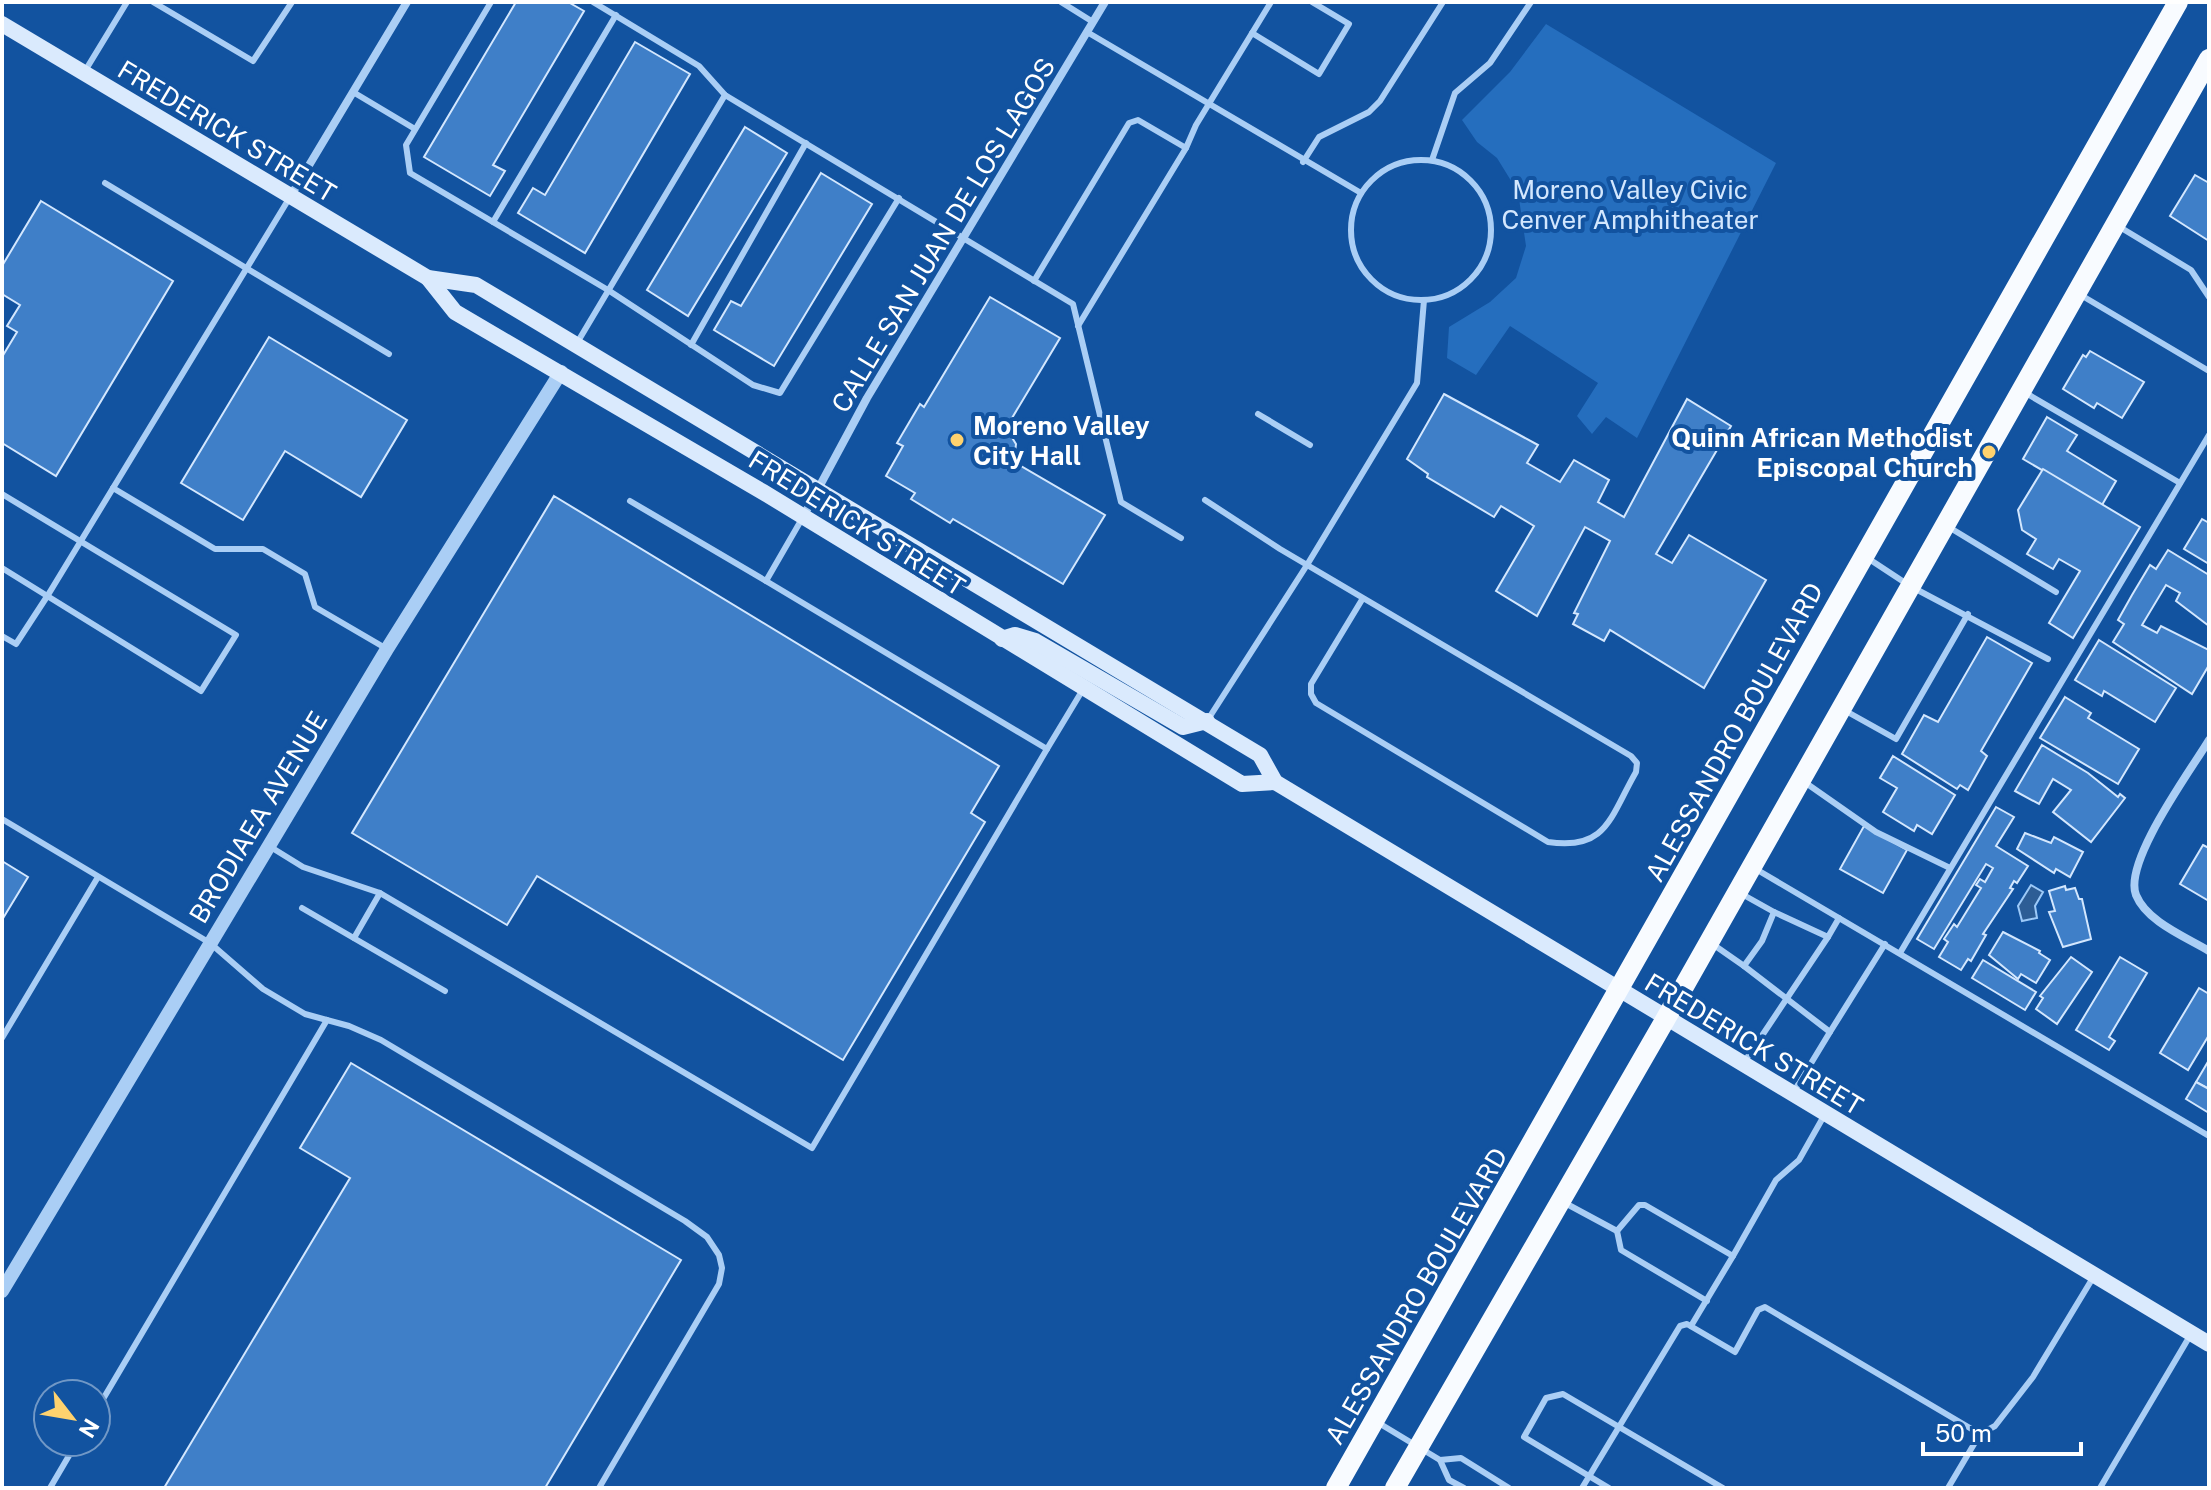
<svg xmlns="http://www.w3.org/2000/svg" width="2211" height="1490" viewBox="0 0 2211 1490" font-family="'Public Sans',sans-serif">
<rect width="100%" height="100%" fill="#1253a0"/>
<path fill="#256ebe" d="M1546,24L1776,163L1637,438L1606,417L1592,434L1577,416L1598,383L1510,326L1476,375L1447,358L1449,327L1490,302L1516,278L1526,246L1518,192L1497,158L1477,142L1462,120L1510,72Z"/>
<path fill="#2d5d95" stroke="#9cc9f8" stroke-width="2" d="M2031,885L2043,892L2035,906L2037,918L2022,921L2018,906Z"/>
<g fill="#3f7fc8" stroke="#d3e7fe" stroke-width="2">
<path d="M516,2H568L584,11L493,165L505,171L490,196L424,157Z"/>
<path d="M635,42L690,74L585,253L518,213L533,188L545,195Z"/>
<path d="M745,127L787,153L688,316L647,290Z"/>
<path d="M821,173L872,204L774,366L714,330L731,301L741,306Z"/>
<path d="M2195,175L2209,183V241L2170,216Z"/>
<path d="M41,201L173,281L56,476L2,443V357L17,332L7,326L20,305L2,294V266Z"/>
<path d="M990,297L1060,338L1006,428L1016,444L1014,462L1105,515L1063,584L953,519L950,523L911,499L915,493L886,476L903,446L897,443L920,404L924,407Z"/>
<path d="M269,337L407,420L361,497L285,451L243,520L181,483Z"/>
<path d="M2090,351L2144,382L2122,418L2097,403L2094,408L2063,389L2083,355L2086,357Z"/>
<path d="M1444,394L1538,445L1527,463L1560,482L1574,460L1609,480L1598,502L1624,517L1687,399L1731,426L1656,554L1672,563L1689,535L1766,580L1704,688L1610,630L1604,641L1573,624L1578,614L1574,613L1610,541L1585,527L1537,616L1496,591L1534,526L1501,506L1494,517L1427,477L1428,474L1407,459Z"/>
<path d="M2047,417L2077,435L2067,451L2116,481L2102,505L2023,459Z"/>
<path d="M2043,469L2140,527L2073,638L2049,623L2080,571L2059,559L2053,569L2027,554L2036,539L2022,530L2018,510Z"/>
<path d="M554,496L999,766L971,813L985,822L843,1060L537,876L507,925L352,833Z"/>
<path d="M2202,519L2209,523V564L2184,549Z"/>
<path d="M2168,550L2209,575V626L2176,601L2180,593L2166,585L2142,625L2157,633L2161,626L2209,650V665L2192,694L2113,642L2124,624L2118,620L2132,595L2150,565L2156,569Z"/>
<path d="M1987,637L2032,663L1981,751L1987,756L1968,790L1960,785L1957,789L1902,754L1924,715L1938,722Z"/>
<path d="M2099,640L2176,688L2155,722L2104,691L2102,696L2075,680Z"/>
<path d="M2065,697L2091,713L2088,718L2139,749L2118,784L2040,738Z"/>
<path d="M2042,745L2088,773L2118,797L2120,794L2125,798L2091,842L2053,812L2071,790L2053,779L2039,804L2015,791Z"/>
<path d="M1893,756L1955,795L1932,834L1917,825L1914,831L1883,812L1897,788L1880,778Z"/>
<path d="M1996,807L2014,817L1996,846L2028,866L2017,883L2014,881L2010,888L2013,889L1983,934L1986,935L1971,961L1968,959L1961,970L1939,957L1948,942L1944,939L1954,924L1957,927L1981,888L1976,885L1980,879L1985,882L1993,868L1986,864L1934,949L1917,939Z"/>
<path d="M1864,826L1907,850L1883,893L1840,869Z"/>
<path d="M2025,833L2051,843L2054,837L2083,852L2070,877L2056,869L2054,873L2017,849Z"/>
<path d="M2203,845L2209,848V901L2180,884Z"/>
<path d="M2,861L28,877L2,920Z"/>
<path d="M2065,886L2066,890L2075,888L2079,899H2082L2091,939L2063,947L2049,912L2055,911L2049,891Z"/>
<path d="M2003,932L2040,951L2039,953L2050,960L2036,983L2021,974L2018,979L1989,955Z"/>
<path d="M2071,957L2092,972L2057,1024L2036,1009L2043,998L2040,996Z"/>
<path d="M2120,957L2147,973L2109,1037L2115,1041L2109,1050L2076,1030Z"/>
<path d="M1983,960L2036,992L2025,1010L1972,978Z"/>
<path d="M2199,988L2209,994V1035L2188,1070L2160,1053Z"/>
<path d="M2209,1060V1089L2196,1082Z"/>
<path d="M351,1063L681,1260L545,1488H164L350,1178L300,1148Z"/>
<path d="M2196,1082L2209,1089V1113L2186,1099Z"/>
</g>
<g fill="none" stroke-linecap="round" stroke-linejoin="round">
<g stroke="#aacef5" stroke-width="6">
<path d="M153,2L253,61L292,2"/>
<path d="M491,2L406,145L410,173L608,290L753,385L780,393L899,198"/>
<path d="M593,2L699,66L725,95L1073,304L1121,502L1181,538"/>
<path d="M1061,2L1093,22"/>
<path d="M1087,32L1361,193"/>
<path d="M1252,33L1319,74L1349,24L1312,2"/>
<path d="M85,71L127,2"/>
<path d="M353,92L415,129"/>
<path d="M1432,160L1455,93L1490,63L1531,2"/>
<circle cx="1421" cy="230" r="70"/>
<path d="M1303,162L1319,137L1369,112L1380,101L1443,2"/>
<path d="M105,183L389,354"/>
<path d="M493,222L616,15"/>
<path d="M2118,226L2191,270L2209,297"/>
<path d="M1034,281L1129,123L1138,120L1186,148L1196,125L1271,2"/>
<path d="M2079,294L2209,371"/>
<path d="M1078,326L1186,148"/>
<path d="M577,343L725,95"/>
<path d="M691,345L806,143"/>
<path d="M2024,392L2180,483"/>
<path d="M1258,414L1310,445"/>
<path d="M113,488L215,549H263L305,574L315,607L387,649"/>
<path d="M2,494L236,635L201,691L2,568"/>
<path d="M1205,500L1280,549L1631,756L1637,763L1636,772C1610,817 1607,851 1548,842L1316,703L1311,694V684L1363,598"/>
<path d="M630,501L766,581"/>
<path d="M1947,526L2056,592"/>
<path d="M1869,559L1910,586L2048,659"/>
<path d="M2,636L16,644L48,595L290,197"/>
<path d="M1844,710L1896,739L1968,614"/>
<path d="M1207,721L1307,565L1417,383L1424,300"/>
<path d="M1047,749L1082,691"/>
<path d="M1803,781L1876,832L1950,868"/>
<path d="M2,819L210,943L263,989L305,1014L349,1026L381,1040L685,1221L707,1237L719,1255L722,1268L719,1284L599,1488"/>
<path d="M269,846L303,867L380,893L812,1148L1047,749L766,581L803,517"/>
<path d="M1754,868L2209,1136"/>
<path d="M302,908L445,991"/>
<path d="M1774,912L1828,937L1839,918"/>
<path d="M354,938L380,893"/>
<path d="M1711,943L1744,966L1762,941L1774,912L1740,893"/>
<path d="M1900,953L2209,435"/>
<path d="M1744,966L1830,1032L1793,1093"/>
<path d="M1830,1032L1885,944"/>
<path d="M2,1038L98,877"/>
<path d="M1745,1061L1828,937"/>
<path d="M1565,1203L1617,1231L1639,1205H1645L1733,1256L1776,1180L1799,1160L1825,1114"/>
<path d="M1617,1231L1621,1250L1707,1301"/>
<path d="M1691,1326L1733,1256"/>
<path d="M96,1411L327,1020"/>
<path d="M1377,1422L1440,1460L1449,1480L1464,1488"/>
<path d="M1440,1460L1461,1458L1509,1488"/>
<path d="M50,1488L77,1442"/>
<path d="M1582,1488L1680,1326L1687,1324L1735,1352L1758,1310L1765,1307L1980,1434"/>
<path d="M1609,1488L1524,1437L1546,1398L1563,1394L1723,1488"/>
<path d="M1948,1488L1980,1434L1995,1426L2033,1377L2094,1276"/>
<path d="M2100,1488L2191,1334"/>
</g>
<g stroke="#aacef5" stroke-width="8">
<path d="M290,197L407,2"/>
<path d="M803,517L867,398L1105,2"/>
<path d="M2209,740C2191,770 2123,862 2136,895C2147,922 2186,937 2209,951"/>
</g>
<path stroke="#aacef5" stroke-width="14" d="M2,1291L387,649L561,372"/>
<g stroke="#daeafd" stroke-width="16">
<path d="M2,24L428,278L476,285L1260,755L1275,782L2209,1344"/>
<path d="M428,278L455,312L763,492L1242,784L1275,782"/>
<path d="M1002,639L1015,635L1035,641L1183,727L1207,721"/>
</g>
<g stroke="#f8fbff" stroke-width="20">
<path d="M1336,1488L2178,2"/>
<path d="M1395,1488L1665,1020L2209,59"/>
</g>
</g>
<g fill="#ffd26e" stroke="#1253a0" stroke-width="3">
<circle cx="957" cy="440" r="8"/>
<circle cx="1989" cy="452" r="8"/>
</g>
<g text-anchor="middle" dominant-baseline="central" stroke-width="8" stroke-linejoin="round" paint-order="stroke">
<g font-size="26" fill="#fff" stroke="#1253a0">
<text transform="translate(227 131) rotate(31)">FREDERICK STREET</text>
<text transform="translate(943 235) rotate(-59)">CALLE SAN JUAN DE LOS LAGOS</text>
<text transform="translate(857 523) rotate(32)">FREDERICK STREET</text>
<text transform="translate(1734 732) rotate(-61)">ALESSANDRO BOULEVARD</text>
<text transform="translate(258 817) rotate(-59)">BRODIAEA AVENUE</text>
<text transform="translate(1754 1044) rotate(31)">FREDERICK STREET</text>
<text transform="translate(1416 1296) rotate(-60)">ALESSANDRO BOULEVARD</text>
</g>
<g font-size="26" fill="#d3e7fe" stroke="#1253a0">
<text x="1630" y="189">Moreno Valley Civic<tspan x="1630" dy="30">Cenver Amphitheater</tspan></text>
</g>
<g font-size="26" font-weight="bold" fill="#fff" stroke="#1253a0" text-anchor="start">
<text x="973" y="425">Moreno Valley<tspan x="973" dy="30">City Hall</tspan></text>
<text x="1973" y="437" text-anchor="end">Quinn African Methodist<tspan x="1973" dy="30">Episcopal Church</tspan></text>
</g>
</g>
<rect width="2211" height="1490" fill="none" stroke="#ffffff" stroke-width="8"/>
<g transform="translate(72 1418) rotate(121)"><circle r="38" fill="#1253a0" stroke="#7198c6" stroke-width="2"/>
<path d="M0-6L14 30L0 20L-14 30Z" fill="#ffd26e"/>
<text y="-12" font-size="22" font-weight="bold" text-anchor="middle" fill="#ffffff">N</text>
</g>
<path d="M1923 1442v12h158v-12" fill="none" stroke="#ffffff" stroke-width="4"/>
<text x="1935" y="1442" font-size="24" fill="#ffffff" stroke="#1253a0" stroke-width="6" paint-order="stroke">50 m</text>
</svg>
